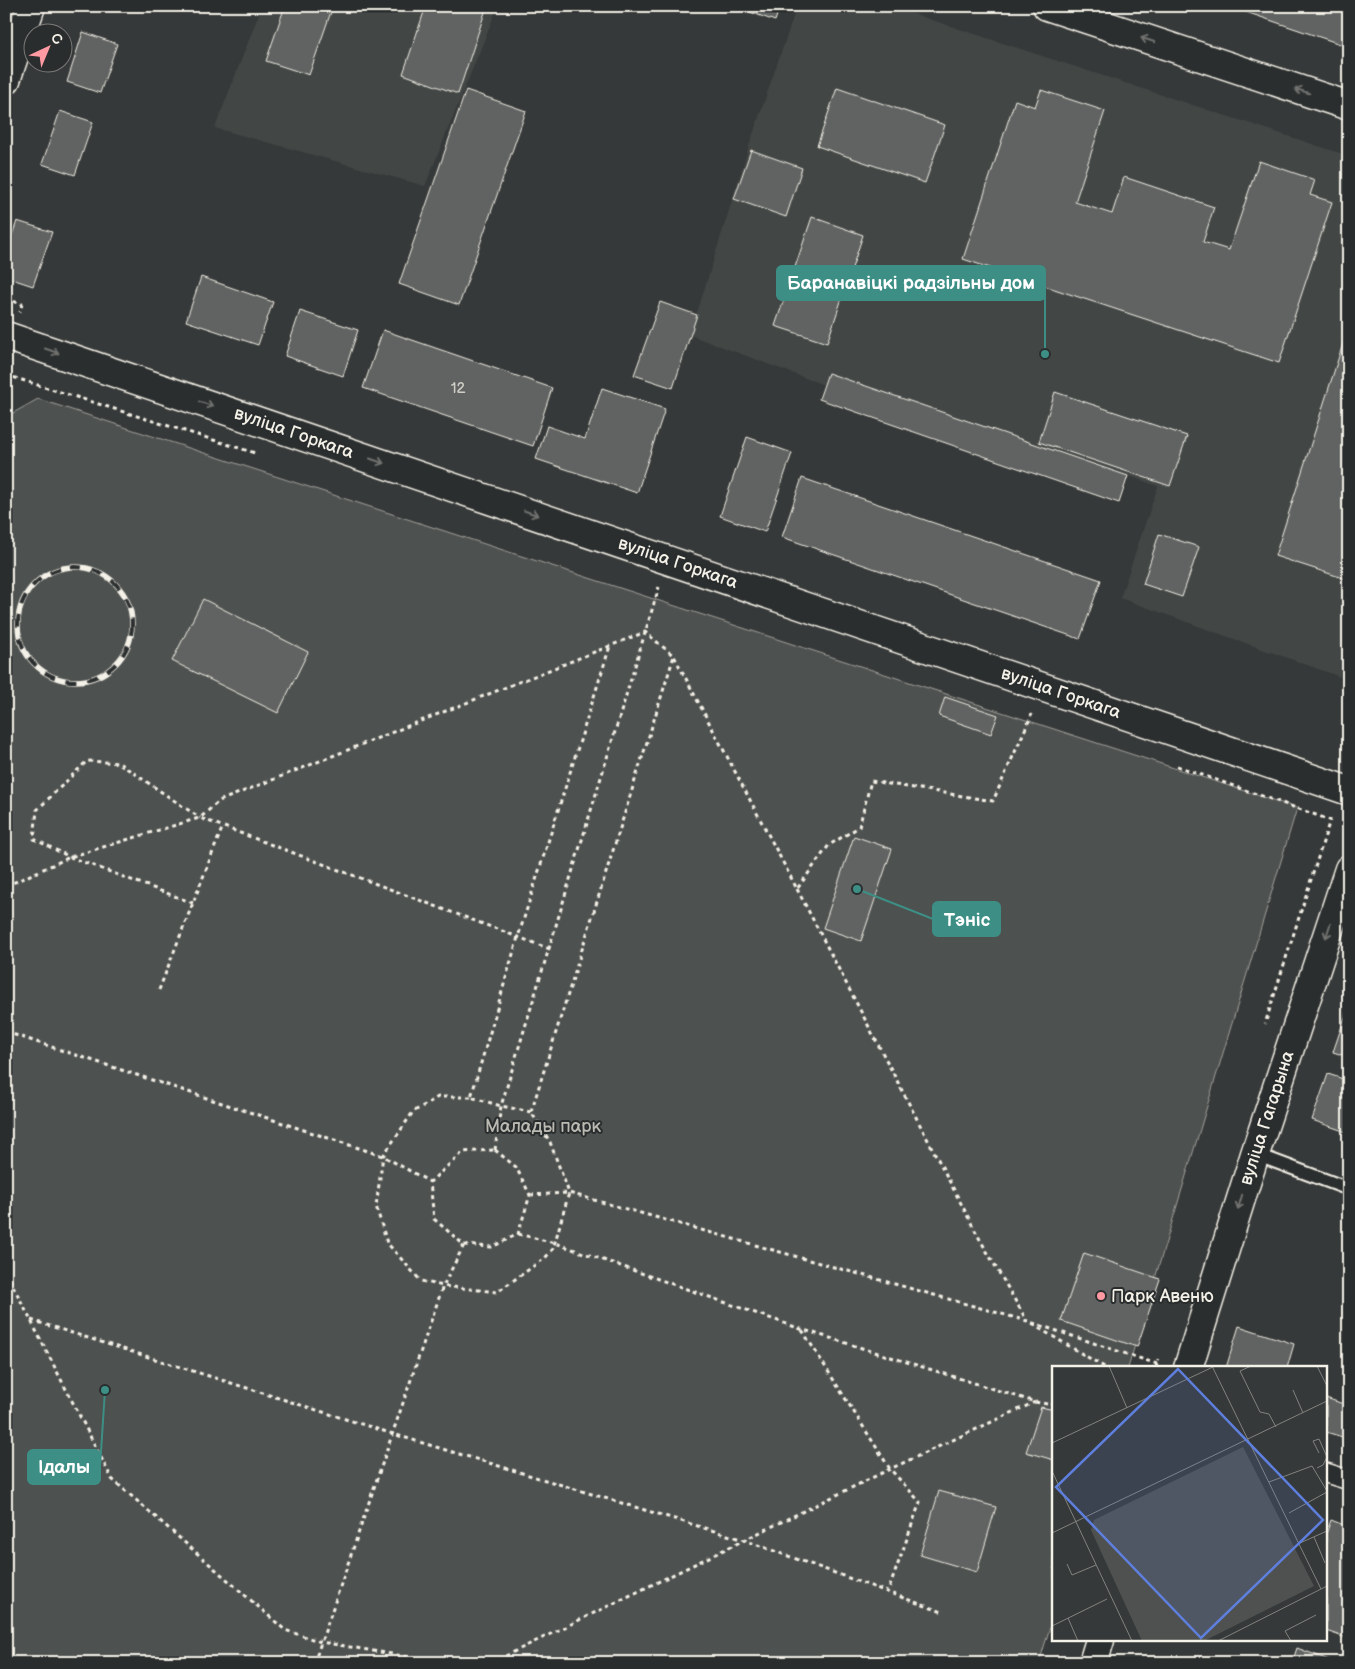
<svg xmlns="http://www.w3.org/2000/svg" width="1355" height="1669" viewBox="0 0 1355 1669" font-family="'Balsamiq Sans',sans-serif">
<rect width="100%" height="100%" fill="#363939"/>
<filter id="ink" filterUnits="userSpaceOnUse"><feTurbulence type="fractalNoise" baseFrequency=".02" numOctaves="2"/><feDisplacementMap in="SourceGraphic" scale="10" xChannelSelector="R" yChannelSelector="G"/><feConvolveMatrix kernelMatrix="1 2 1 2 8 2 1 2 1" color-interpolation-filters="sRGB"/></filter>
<g filter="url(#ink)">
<g fill="#434645">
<path d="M262,6H498L425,186L215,128Z"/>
<path d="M797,6H889L1349,156V671L1346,679L1120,598L1158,486L829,373L824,385L690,335L751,140Z"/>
</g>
<path fill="#4e514f" stroke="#a1a19c" d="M38,399L1297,808L1128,1368H1054V1614L1039,1663H6V417Z"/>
<g fill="#616362" stroke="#f4f1e8">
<path d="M285,6H333L309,75L266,61Z"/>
<path d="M426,6H487L458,94L403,74Z"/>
<path d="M733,6H780L775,21Z"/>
<path d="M1241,6H1349V47L1240,10Z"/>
<path d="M83,32L117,44L100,93L67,82Z"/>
<path d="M837,88L945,125L925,183L817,146Z"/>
<path d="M466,90L526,111L459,305L399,284Z"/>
<path d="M1041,90L1105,111L1075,202L1112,214L1124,177L1214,207L1203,242L1229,250L1259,161L1315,180L1310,195L1332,202L1279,363L963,259L1015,100L1035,107Z"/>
<path d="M60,111L93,122L75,175L42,164Z"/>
<path d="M751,150L802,168L786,217L734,199Z"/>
<path d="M812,217L863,235L827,343L775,326Z"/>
<path d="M17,221L52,232L33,286L6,277V253Z"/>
<path d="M201,277L273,302L258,345L186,321Z"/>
<path d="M660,302L697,315L673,388L634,375Z"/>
<path d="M300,311L358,330L343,376L285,356Z"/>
<path d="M1349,325V580L1275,556Z"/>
<path d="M383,330L552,388L533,446L363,388Z"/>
<path d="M828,373L1128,476L1119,503L819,399Z"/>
<path d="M602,388L665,409L637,493L536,459L547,426L585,439Z"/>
<path d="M1055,392L1187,436L1170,486L1039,442Z"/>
<path d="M747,437L792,453L765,532L720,516Z"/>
<path d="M802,478L1101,580L1080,639L782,537Z"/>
<path d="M1159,534L1199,547L1182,597L1143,584Z"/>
<path d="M203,599L308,652L278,713L172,661Z"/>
<path d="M945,697L998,715L991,734L939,716Z"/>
<path d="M854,836L892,849L861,941L823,928Z"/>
<path d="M1349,1005V1057L1333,1052Z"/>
<path d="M1328,1074L1349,1081V1133L1312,1120Z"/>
<path d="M1084,1253L1160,1279L1137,1347L1061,1321Z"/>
<path d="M1239,1326L1294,1344L1287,1368H1226Z"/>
<path d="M1326,1398L1349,1406V1439L1326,1432Z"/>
<path d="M1041,1407L1054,1410V1460L1026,1452Z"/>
<path d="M939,1491L996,1507L977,1572L920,1555Z"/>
<path d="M1331,1520L1349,1527V1639L1326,1631V1534Z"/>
<path d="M1297,1648L1337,1663H1292Z"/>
</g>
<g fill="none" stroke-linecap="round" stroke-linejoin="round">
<defs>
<path id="service" d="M1255,1154L1349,1189"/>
<path id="pedestrian" d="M1326,1473L1349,1480"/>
<g id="tertiary">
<path d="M1047,6L1349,106"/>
<path d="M6,336L1349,791"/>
</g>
<g id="secondary">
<path d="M6,80L31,6"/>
<path d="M1188,1368L1255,1154L1349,869"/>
<path d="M1093,1663L1100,1640"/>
</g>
</defs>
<use href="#service" stroke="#f4f1e8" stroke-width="16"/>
<use href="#pedestrian" stroke="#f4f1e8" stroke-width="22"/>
<use href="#tertiary" stroke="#f4f1e8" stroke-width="31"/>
<use href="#secondary" stroke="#f4f1e8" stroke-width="31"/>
<g stroke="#f4f1e8" stroke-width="3" stroke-dasharray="4 4" stroke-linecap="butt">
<path d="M6,299L22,304L20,312"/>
<path d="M6,375L255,453"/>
<path d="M1177,766L1330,820L1265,1024"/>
<path d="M6,886L70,857L199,818"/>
<path d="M797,889L978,1236L1027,1321"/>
<path d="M193,903L70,857L34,839L37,810L87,761L119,763L200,818"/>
<path d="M550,949L200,818L219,801L645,632L674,656L797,889L829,845L859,827L871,781L993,801L1032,714"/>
<path d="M159,990L223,826"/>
<path d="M6,1032L383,1156L430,1182"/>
<path d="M471,1097H438L413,1112L383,1156L376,1206L387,1243L421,1281L443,1286L497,1292L545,1258L553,1249L569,1193L550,1142L531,1112L674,656"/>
<path d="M531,1112L501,1106L471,1097L518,937L610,646"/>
<path d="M495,1150L501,1106L659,587"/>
<path d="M495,1150L516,1167L530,1195L518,1234L492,1247L464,1245L434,1219L430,1182L463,1152Z"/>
<path d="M530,1195L569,1193L1027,1321L1157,1364"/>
<path d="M518,1234L555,1243L801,1329L1035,1402L1054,1405"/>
<path d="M6,1272L112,1479L285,1630L321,1642L444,1663"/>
<path d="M31,1320L393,1434L744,1540L945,1613"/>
<path d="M1032,1324L1106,1368"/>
<path d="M802,1330L890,1469L920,1502L888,1592"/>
<path d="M1156,1368L1158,1359"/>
<path d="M314,1663L443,1286L464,1245"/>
<path d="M491,1663L890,1469L1035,1402"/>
</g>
<use href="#service" stroke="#2a2d2e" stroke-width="12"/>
<use href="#pedestrian" stroke="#2a2d2e" stroke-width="19"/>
<use href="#tertiary" stroke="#2a2d2e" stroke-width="28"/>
<use href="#secondary" stroke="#2a2d2e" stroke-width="28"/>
<defs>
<circle id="rail" cx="75" cy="624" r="57"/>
</defs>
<use href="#rail" stroke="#f4f1e8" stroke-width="5.5"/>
<use href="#rail" stroke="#2a2d2e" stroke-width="4" stroke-dasharray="11" stroke-linecap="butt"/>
</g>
<defs><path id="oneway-shaft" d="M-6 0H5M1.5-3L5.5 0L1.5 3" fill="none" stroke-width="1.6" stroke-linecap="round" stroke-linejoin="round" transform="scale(1.25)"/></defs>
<g stroke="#71726f">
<use href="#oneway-shaft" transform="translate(1148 40) rotate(-162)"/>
<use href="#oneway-shaft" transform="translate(1302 91) rotate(-162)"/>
<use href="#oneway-shaft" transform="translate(52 351) rotate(19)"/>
<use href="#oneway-shaft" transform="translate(206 404) rotate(19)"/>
<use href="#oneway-shaft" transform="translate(377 461) rotate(19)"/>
<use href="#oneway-shaft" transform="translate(531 513) rotate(19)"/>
<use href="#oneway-shaft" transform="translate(1328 931) rotate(108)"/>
<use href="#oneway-shaft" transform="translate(1240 1202) rotate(107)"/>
</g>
</g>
<circle fill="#ff9aa2" stroke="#2a2d2e" stroke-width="2" cx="1101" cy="1296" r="5"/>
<g text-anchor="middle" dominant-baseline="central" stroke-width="4" stroke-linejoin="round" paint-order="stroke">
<g font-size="15" fill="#cfcec6">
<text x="458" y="388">12</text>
</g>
<g font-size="18" fill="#f4f1e8" stroke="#2a2d2e">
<text transform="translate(294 433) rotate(19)">вуліца Горкага</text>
<text transform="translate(678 563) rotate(19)">вуліца Горкага</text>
<text transform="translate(1061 693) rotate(19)">вуліца Горкага</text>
<text transform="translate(1267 1118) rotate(-72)">вуліца Гагарына</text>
</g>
<g font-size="18" fill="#bab9b2" stroke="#2a2d2e">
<text x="543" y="1126">Малады парк</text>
</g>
<g font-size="18" fill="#f4f1e8" stroke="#2a2d2e" text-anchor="start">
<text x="1111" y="1296">Парк Авеню</text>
</g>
</g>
<g transform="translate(1052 1366)">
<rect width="275" height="275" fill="#363939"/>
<path d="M191,81L262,220L152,275H90L39,164L42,154Z" fill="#4e514f"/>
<path fill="none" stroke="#82837f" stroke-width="1" d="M57,0L75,42M160,0L269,223M199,0L188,5L208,46L217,48L224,61M265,0L275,20M241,24L251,47M0,77L163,0M265,102L271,99L275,91L267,73L261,75L267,87M0,105L80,275M217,116L260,100L275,125M237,147L275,126M0,167L275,35M262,171L273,197M248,177L275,165M15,198L20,209L44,199M16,252L26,275M0,260L55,233M166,275L275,220M239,275L233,265L264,249"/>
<path fill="#5e7fdd" fill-opacity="0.15" stroke="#5e7fdd" stroke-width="2.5" d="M126,3L271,154L149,272L4,121Z"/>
<rect width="275" height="275" fill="none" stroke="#f4f1e8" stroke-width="2.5"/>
</g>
<path fill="none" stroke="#3d8f86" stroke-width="2" d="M1045 354L1045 283M857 889L933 919M105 1390L100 1467"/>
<g fill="#3d8f86" stroke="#2a2d2e" stroke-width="2">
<circle cx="1045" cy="354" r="5"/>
<circle cx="857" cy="889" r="5"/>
<circle cx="105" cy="1390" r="5"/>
</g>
<g fill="#3d8f86" stroke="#3d8f86" stroke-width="2">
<rect x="777" y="266" width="268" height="34" rx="5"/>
<rect x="933" y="902" width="67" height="34" rx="5"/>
<rect x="28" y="1450" width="72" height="34" rx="5"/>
</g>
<g font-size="19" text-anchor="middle" font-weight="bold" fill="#fff">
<text x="911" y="289">Баранавіцкі радзільны дом</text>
<text x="967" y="926">Тэніс</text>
<text x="64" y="1473">Ідалы</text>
</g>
<rect width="1355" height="1669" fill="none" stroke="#2a2d2e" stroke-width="25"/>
<rect x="12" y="12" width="1330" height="1644" fill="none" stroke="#f4f1e8" stroke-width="2" filter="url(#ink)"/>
<g transform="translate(48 48) rotate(44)"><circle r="24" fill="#2a2d2e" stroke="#7b7b78"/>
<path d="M0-4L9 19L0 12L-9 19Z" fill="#ff9aa2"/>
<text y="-8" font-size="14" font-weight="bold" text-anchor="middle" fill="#f4f1e8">С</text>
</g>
</svg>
